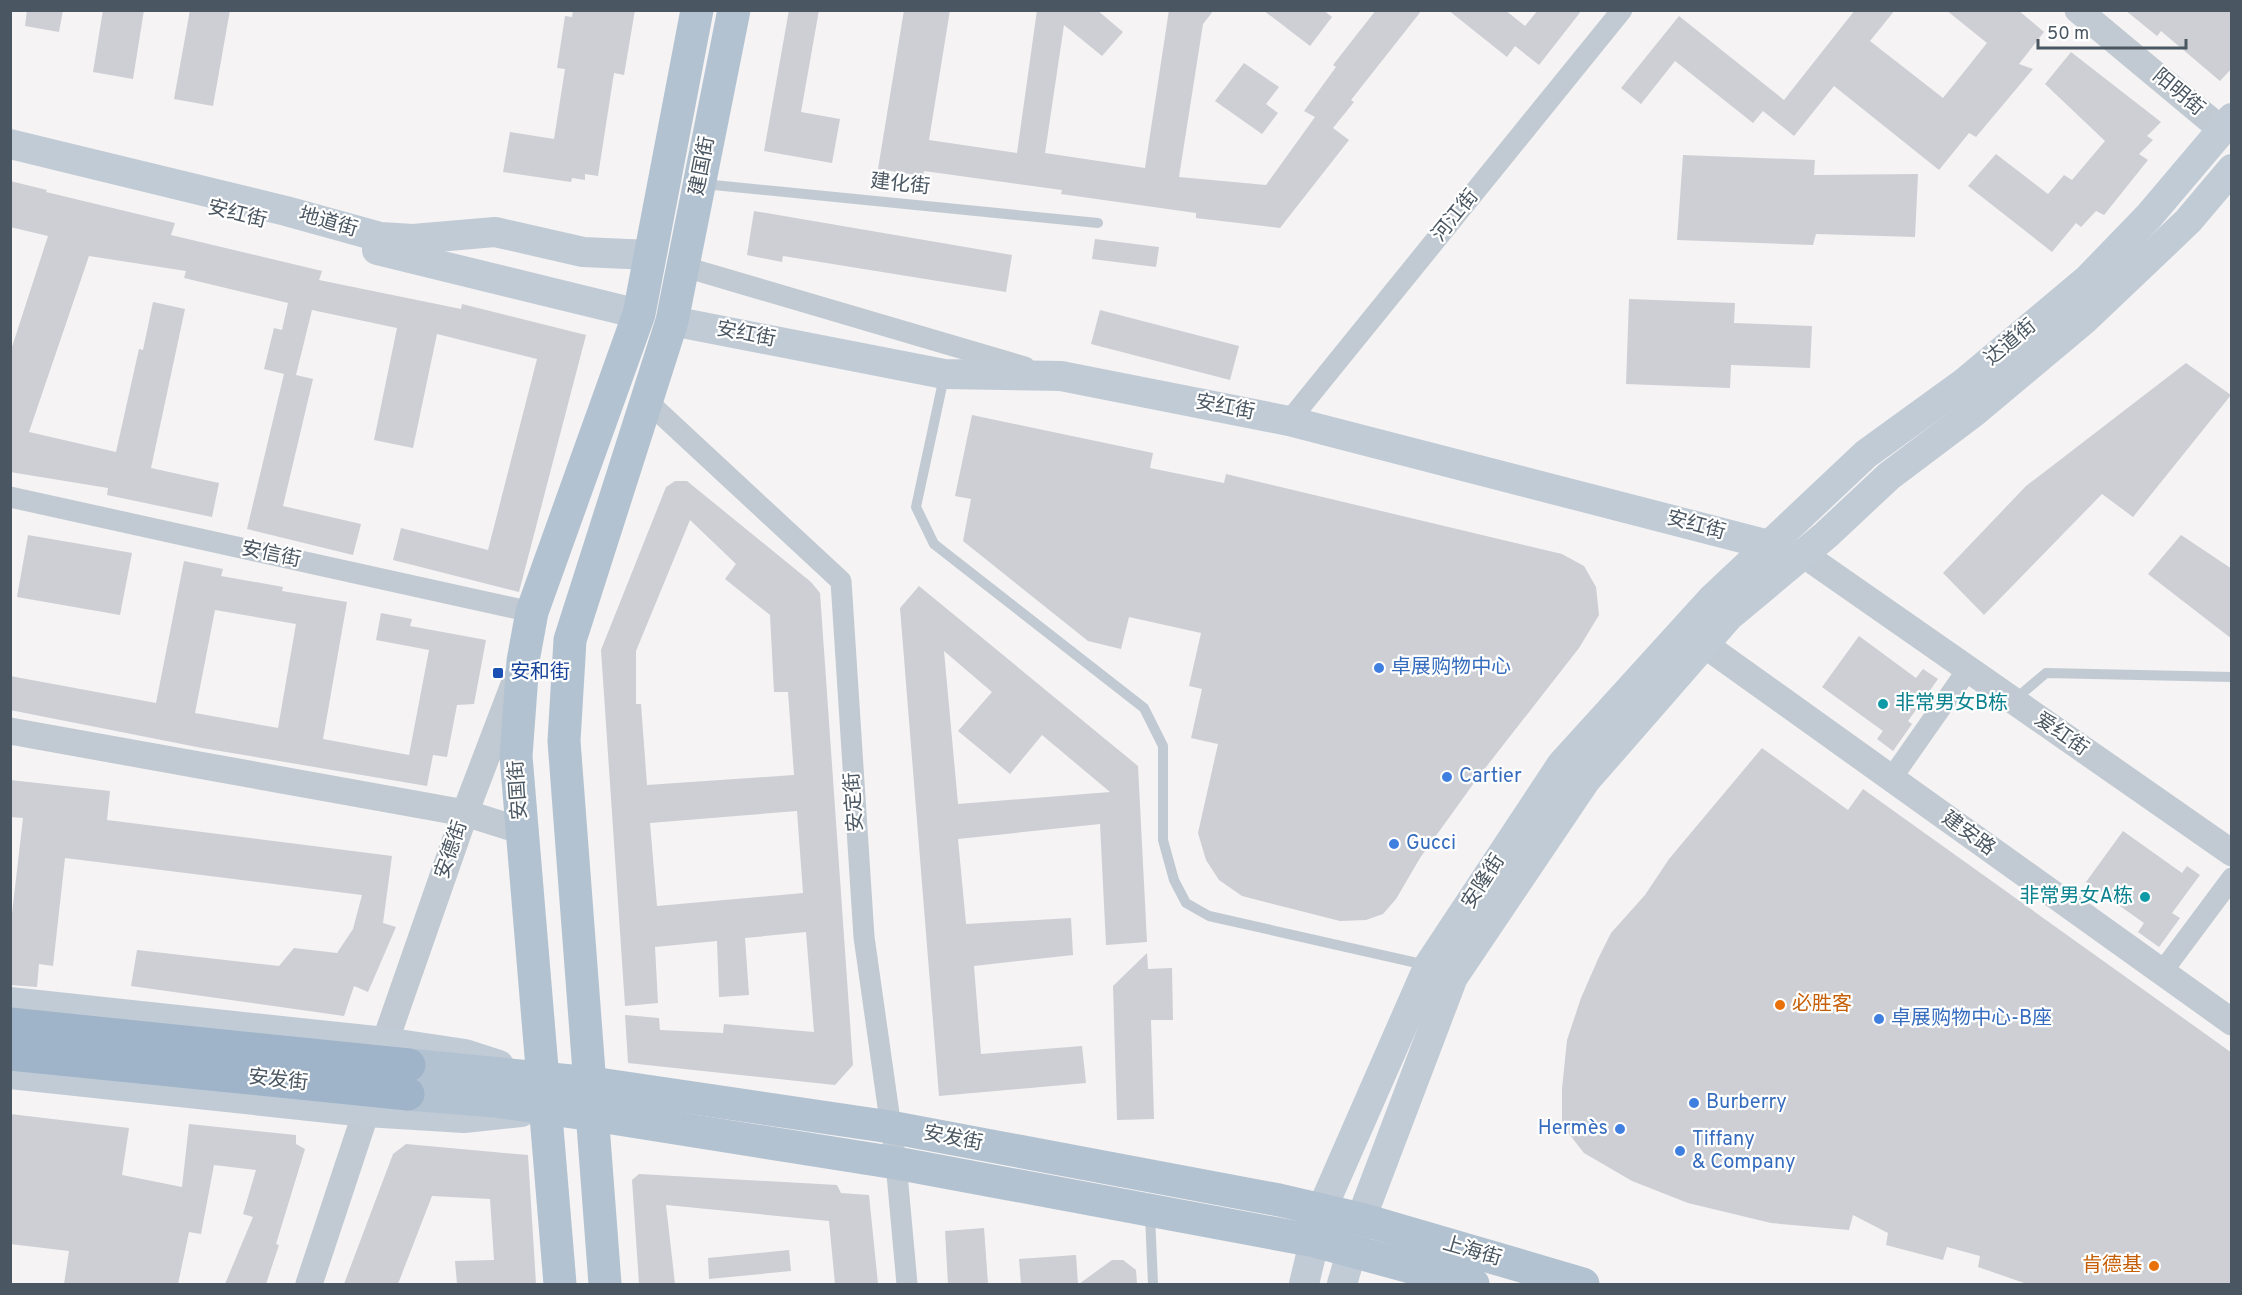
<svg xmlns="http://www.w3.org/2000/svg" width="2242" height="1295" viewBox="0 0 2242 1295" font-family="Overpass,'Noto Sans SC',sans-serif">
<rect width="100%" height="100%" fill="#f5f3f3"/>
<g fill="#cdcfd5" fill-rule="evenodd">
<path d="M27,10H63L59,32L25,26Z"/>
<path d="M103,10H144L133,79L93,72Z"/>
<path d="M190,10H230L213,106L174,99Z"/>
<path d="M573,10H635L624,75L614,73L598,176L585,174V180L572,178L571,182L503,172L510,132L554,139L565,69L557,68L565,16L572,17Z"/>
<path d="M789,10H819L801,112L840,119L832,163L764,151Z"/>
<path d="M904,10H950L929,140L1017,153L1037,10H1097L1123,32L1102,56L1064,25L1045,153L1145,168L1169,10H1214L1203,24L1179,177L1266,185L1315,117L1304,111L1336,67L1333,65L1376,10H1422L1351,100L1354,102L1333,128L1349,140L1280,228L1196,218V213L1061,194L1062,190L924,171L923,176L878,169Z"/>
<path d="M1263,10H1323L1332,17L1310,46Z"/>
<path d="M1448,10H1505L1525,26L1538,10H1582L1539,65L1515,46L1507,57Z"/>
<path d="M1855,10H1895L1870,41L1943,98L1987,43L1946,10H2018L2044,32L2019,64L2033,69L1976,137L1969,133L1939,170L1834,86L1794,136L1763,111L1753,123L1675,61L1641,104L1621,88L1679,16L1784,100Z"/>
<path d="M2125,10H2232V68L2220,81L2161,31L2157,36Z"/>
<path d="M2071,52L2161,122L2147,136L2153,140L2139,154L2148,160L2104,215L2096,211L2081,227L2076,223L2052,252L1968,186L1996,154L2048,194L2064,175L2072,180L2105,141L2045,84Z"/>
<path d="M1244,63L1279,87L1266,104L1278,113L1262,134L1215,101Z"/>
<path d="M1683,155L1815,160L1814,175L1918,174L1915,237L1816,234L1813,245L1677,240Z"/>
<path d="M10,181L47,190L46,192L175,223L171,235L322,271L319,280L461,309L462,304L586,335L519,592L393,560L401,528L488,550L537,359L437,334L413,448L374,440L397,328L312,310L296,375L313,379L283,506L361,524L353,555L247,529L284,374L264,369L274,328L282,330L288,303L184,278L186,271L89,256L29,432L116,452L139,349L143,350L153,302L185,309L151,468L219,483L212,517L107,495L108,488L10,472V353L48,236L10,227Z"/>
<path d="M754,211L1012,255L1006,292L783,256L782,262L747,255Z"/>
<path d="M1095,239L1159,247L1156,267L1092,259Z"/>
<path d="M1629,299L1735,303L1734,323L1812,326L1810,368L1731,365L1730,388L1626,384Z"/>
<path d="M1100,310L1239,346L1230,380L1091,344Z"/>
<path d="M2186,363L2231,395L2133,517L2102,494L1984,615L1943,573L2026,486Z"/>
<path d="M972,415L1153,453L1150,468L1224,483L1226,474L1562,554L1584,566L1596,587L1599,615L1579,648L1479,776L1420,858L1396,899L1383,914L1366,920L1340,921L1242,896L1219,880L1206,860L1198,833L1218,744L1191,738L1202,689L1189,686L1201,633L1129,617L1121,649L1088,641L963,541L971,499L955,496Z"/>
<path d="M675,481H687L811,582L820,593L853,1065L835,1085L628,1063L625,1015L659,1018L660,1030L723,1033L724,1024L814,1032L806,932L745,938L749,995L719,997L717,941L655,947L658,1003L625,1006L601,650L666,487ZM690,520L736,564L725,579L770,615L774,692H788L794,775L647,785L641,704H636V651ZM797,811L803,893L657,906L650,823Z"/>
<path d="M28,535L132,553L120,615L17,597Z"/>
<path d="M2181,535L2232,569V639L2148,574Z"/>
<path d="M184,561L223,569L221,576L283,587L282,591L347,602L323,739L409,755L429,650L376,640L381,613L412,619L410,626L486,640L474,704L457,705L447,757L433,755L427,786L202,748L10,710V676L156,703ZM215,610L296,624L278,728L195,713Z"/>
<path d="M919,586L1138,766L1147,942L1106,945L1100,824L958,839L966,924L1071,918L1073,955L974,966L981,1054L1082,1046L1086,1083L939,1096L900,608ZM944,651L992,692L958,731L1010,774L1042,735L1110,792L958,804Z"/>
<path d="M1859,636L1916,678L1923,669L1938,679L1908,721L1912,724L1893,751L1877,739L1883,731L1822,687Z"/>
<path d="M1762,748L1848,810L1863,789L2232,1053V1284H2027L1978,1267L1980,1256L1947,1247L1943,1260L1886,1245L1888,1233L1853,1215L1849,1230L1771,1223L1688,1203L1632,1181L1584,1153L1562,1125V1089L1567,1040L1581,998L1598,959L1611,933L1645,895L1669,859Z"/>
<path d="M10,780L110,791L107,820L392,856L383,923L396,927L368,992L354,986L344,1016L131,986L137,950L279,966L294,948L337,953L353,929L362,895L65,858L53,966L39,964L37,987L10,985V931L23,818L10,817Z"/>
<path d="M2123,831L2182,873L2187,866L2200,875L2172,913L2180,918L2159,947L2138,932L2144,923L2086,882Z"/>
<path d="M1147,953L1148,969L1172,968L1173,1020H1151L1154,1119L1117,1120L1113,986Z"/>
<path d="M10,1114L129,1128L122,1175L182,1187L189,1124L296,1135V1144L305,1149L276,1244L279,1245L266,1284H225L253,1217L243,1214L256,1170L214,1165L201,1234L189,1232L178,1284H64L69,1251L10,1244Z"/>
<path d="M406,1144L528,1155L536,1284H457L455,1261L494,1260L490,1199L432,1196L398,1284H344L393,1154Z"/>
<path d="M639,1174L837,1185L841,1193L869,1195L878,1284H835L829,1221L666,1205L675,1284H639L632,1180Z"/>
<path d="M984,1228L988,1284H948L945,1231Z"/>
<path d="M789,1250L791,1271L709,1279L708,1258Z"/>
<path d="M1076,1255L1078,1284H1021L1019,1259Z"/>
<path d="M1112,1260H1123L1136,1270L1137,1284H1079Z"/>
</g>
<g fill="none" stroke-linecap="round" stroke-linejoin="round">
<defs>
<g id="trunk">
<path d="M10,1024L409,1065"/>
<path d="M10,1054L408,1094"/>
</g>
</defs>
<use href="#trunk" stroke="#7690ad" stroke-width="36"/>
<g stroke="#c1cad2" stroke-width="10">
<path d="M703,184L1098,223"/>
<path d="M944,377L916,507L934,544L1144,708L1163,746V840L1174,880L1186,903L1209,916L1426,965"/>
<path d="M2013,701L2046,673L2232,677"/>
<path d="M1150,1215L1153,1284"/>
</g>
<g stroke="#c1cad2" stroke-width="21">
<path d="M685,267L1025,367"/>
<path d="M647,401L841,581L864,937L896,1163L907,1284"/>
<path d="M1289,421L1622,10"/>
<path d="M10,497L532,612"/>
<path d="M1891,779L1968,669"/>
<path d="M2162,972L2232,878"/>
</g>
<g stroke="#c1cad2" stroke-width="27">
<path d="M2078,10L2222,130"/>
<path d="M1803,554L2232,853"/>
<path d="M1705,645L2232,1022"/>
<path d="M10,731L465,813L522,831"/>
<path d="M385,1042L465,813L516,679"/>
<path d="M309,1284L366,1112"/>
</g>
<g stroke="#c1cbd6" stroke-width="30">
<path d="M10,144L286,211L380,237L413,239L495,232L583,252L650,255"/>
<path d="M377,250L639,314"/>
<path d="M672,321L944,374L1061,376L1289,421L1769,545"/>
<path d="M10,1002L385,1042L465,1054L499,1065"/>
<path d="M10,1074L366,1112L464,1118L521,1112"/>
<path d="M1304,1284L1322,1209L1429,965L1562,764L1711,600L1866,454L1964,383L2088,279L2149,216L2232,118"/>
<path d="M1342,1284L1361,1219L1453,977L1585,781L1729,616L1826,535L1889,476L1974,412L2085,319L2188,221L2232,169"/>
</g>
<g stroke="#b3c2d1" stroke-width="33">
<path d="M409,1065L592,1083L890,1127L1279,1200L1361,1219L1583,1284"/>
<path d="M408,1094L495,1101L593,1115L896,1163L1315,1241L1473,1284"/>
<path d="M560,1284L516,756L523,661L532,612L639,314L697,10"/>
<path d="M605,1284L564,741L570,640L672,321L734,10"/>
</g>
<use href="#trunk" stroke="#9fb4c9" stroke-width="33"/>
</g>
<g fill="#3f7fe0" stroke="#fff" stroke-width="2">
<circle cx="1379" cy="668" r="6"/>
<circle cx="1447" cy="777" r="6"/>
<circle cx="1394" cy="844" r="6"/>
<circle cx="1879" cy="1019" r="6"/>
<circle cx="1694" cy="1103" r="6"/>
<circle cx="1620" cy="1129" r="6"/>
<circle cx="1680" cy="1151" r="6"/>
</g>
<rect fill="#1a4fb4" stroke="#fff" stroke-width="2" x="492" y="667" width="12" height="12" rx="3"/>
<g fill="#0f9aa8" stroke="#fff" stroke-width="2">
<circle cx="1883" cy="704" r="6"/>
<circle cx="2145" cy="897" r="6"/>
</g>
<g fill="#e8710a" stroke="#fff" stroke-width="2">
<circle cx="1780" cy="1005" r="6"/>
<circle cx="2154" cy="1266" r="6"/>
</g>
<g text-anchor="middle" dominant-baseline="central" stroke-width="4.5" stroke-linejoin="round" paint-order="stroke">
<g font-size="20" fill="#4a5661" stroke="#fff">
<text transform="translate(2178 93) rotate(40)">阳明街</text>
<text transform="translate(703 166) rotate(-79)">建国街</text>
<text transform="translate(900 185) rotate(6)">建化街</text>
<text transform="translate(237 215) rotate(14)">安红街</text>
<text transform="translate(1456 216) rotate(-51)">河江街</text>
<text transform="translate(328 223) rotate(16)">地道街</text>
<text transform="translate(746 335) rotate(11)">安红街</text>
<text transform="translate(2011 343) rotate(-40)">达道街</text>
<text transform="translate(1225 408) rotate(11)">安红街</text>
<text transform="translate(1696 526) rotate(15)">安红街</text>
<text transform="translate(271 555) rotate(12)">安信街</text>
<text transform="translate(2061 735) rotate(35)">爱红街</text>
<text transform="translate(519 790) rotate(-94)">安国街</text>
<text transform="translate(855 802) rotate(-94)">安定街</text>
<text transform="translate(1968 834) rotate(36)">建安路</text>
<text transform="translate(452 850) rotate(-71)">安德街</text>
<text transform="translate(1484 882) rotate(-57)">安隆街</text>
<text transform="translate(278 1081) rotate(6)">安发街</text>
<text transform="translate(953 1139) rotate(11)">安发街</text>
<text transform="translate(1472 1252) rotate(16)">上海街</text>
</g>
<g font-size="20" fill="#366cbe" stroke="#fff" text-anchor="start">
<text x="1391" y="668">卓展购物中心</text>
<text x="1459" y="777">Cartier</text>
<text x="1406" y="844">Gucci</text>
<text x="1891" y="1019">卓展购物中心-B座</text>
<text x="1706" y="1103">Burberry</text>
<text x="1608" y="1129" text-anchor="end">Hermès</text>
<text x="1692" y="1140">Tiffany<tspan x="1692" dy="23">&amp; Company</tspan></text>
</g>
<g font-size="20" fill="#164399" stroke="#fff" text-anchor="start">
<text x="510" y="673">安和街</text>
</g>
<g font-size="20" fill="#0d838f" stroke="#fff" text-anchor="start">
<text x="1895" y="704">非常男女B栋</text>
<text x="2133" y="897" text-anchor="end">非常男女A栋</text>
</g>
<g font-size="20" fill="#c56008" stroke="#fff" text-anchor="start">
<text x="1792" y="1005">必胜客</text>
<text x="2142" y="1266" text-anchor="end">肯德基</text>
</g>
</g>
<rect width="2242" height="1295" fill="none" stroke="#4a5661" stroke-width="24"/>
<path d="M2038 39v9h148v-9" fill="none" stroke="#4a5661" stroke-width="3"/>
<text x="2047" y="39" font-size="18" fill="#4a5661" stroke="#ffffff" stroke-width="4.5" paint-order="stroke">50 m</text>
</svg>
